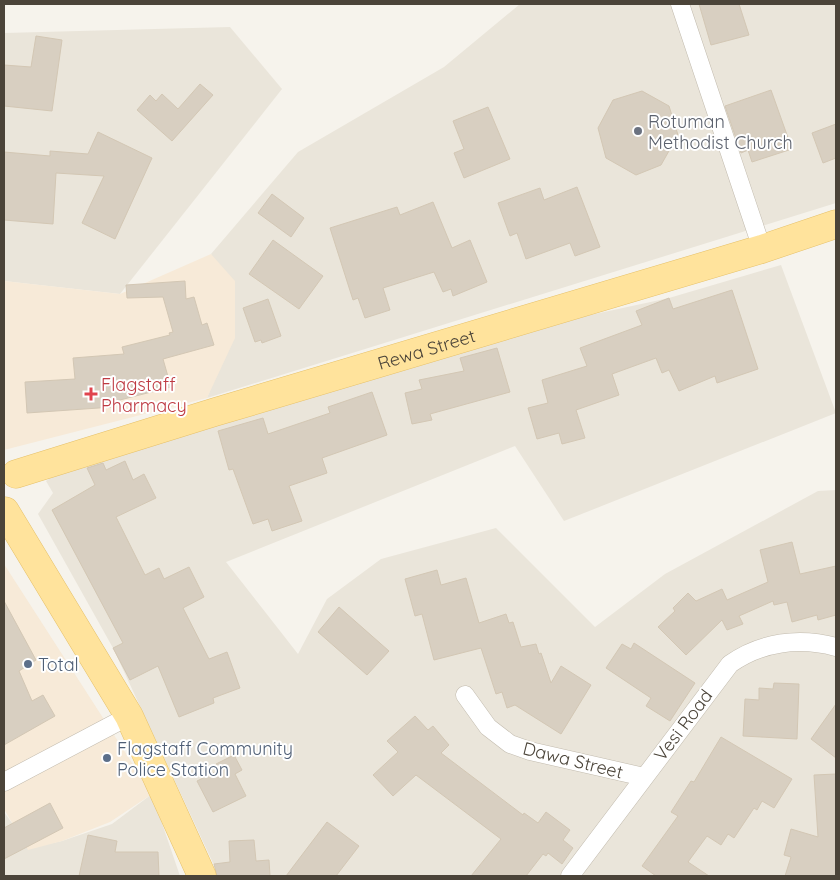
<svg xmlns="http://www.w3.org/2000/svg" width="840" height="880" viewBox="0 0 840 880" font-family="Quicksand,sans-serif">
<rect width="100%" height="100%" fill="#f6f3ec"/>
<g fill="#eae5da">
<path d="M520,4H836V203L207,398L230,340V287L211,254L298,152L444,67Z"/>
<path d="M230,27L282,89L120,294L4,281V33Z"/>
<path d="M781,265L836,413L564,521L515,446L226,562L298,654L327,599L381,559L496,528L595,627L665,574L818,491L836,490V876H219L113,648L38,514L53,493L46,481L68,466L498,335L669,298Z"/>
<path d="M152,794L180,876H4V812L30,848L62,841L112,824Z"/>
</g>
<g fill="#f7ead8">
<path d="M211,254L235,281V338L207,398L4,450V281L120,294Z"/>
<path d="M4,564L152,794L110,822L62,841L28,850L4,809Z"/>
</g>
<g fill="#d8cfc1" stroke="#d3c7b4">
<path d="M699,4H739L749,35L711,45Z"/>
<path d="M36,36L62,40L52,111L4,106V65L31,67Z"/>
<path d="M200,84L213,95L172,141L137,110L150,95L156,101L162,94L178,109Z"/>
<path d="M771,90L792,149L752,162L748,150L741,153L725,106Z"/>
<path d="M642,91L669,106L678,135L661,165L636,175L606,158L598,128L613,100Z"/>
<path d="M488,107L510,159L464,178L454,153L464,149L453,121Z"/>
<path d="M836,124V158L823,163L812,133Z"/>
<path d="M98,132L152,158L115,239L82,223L104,176L56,173L53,224L4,220V152L50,156V151L88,154Z"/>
<path d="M577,187L600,247L575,256L570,243L526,259L517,233L510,236L498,203L540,188L544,200Z"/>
<path d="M272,194L304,218L291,237L258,213Z"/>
<path d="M433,202L452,248L470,240L487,282L453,296L451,289L443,292L434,272L383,288L390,310L365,318L358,298L353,300L330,228L397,207L400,215Z"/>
<path d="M273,240L323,276L299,309L249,274Z"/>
<path d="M185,281L186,299L194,297L202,325L207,323L214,345L163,359L171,387L112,402L113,407L27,413L25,382L75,379L73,358L124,354L122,347L170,335L169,333L173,332L163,297L127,298L126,285Z"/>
<path d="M732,290L758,369L717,383L715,376L679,391L669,370L662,373L656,358L612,374L619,395L576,410L585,438L562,444L559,433L537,439L528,408L548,403L542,380L587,366L580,348L642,325L636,311L669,298L673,309Z"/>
<path d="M268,299L281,336L262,343L261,340L255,342L243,308Z"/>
<path d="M497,348L510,392L430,414L432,420L412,424L405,393L422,389L419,380L464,371L460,358Z"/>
<path d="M372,392L387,435L322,458L327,473L289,486L302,521L272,531L268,519L253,524L233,469L229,470L218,431L263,418L268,434L330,413L328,407Z"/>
<path d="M125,461L133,480L144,474L156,498L116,517L145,575L159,568L164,579L189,567L204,597L183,608L209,659L227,652L240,688L213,698L214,703L179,717L158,666L130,680L113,648L123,643L52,510L95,485L87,468L103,463L106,470Z"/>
<path d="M792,542L800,574L836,566V615L818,620L817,615L792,622L787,602L774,605L773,601L739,616L743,624L727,630L722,620L686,655L658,627L675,611L673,608L688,593L696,601L722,589L727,600L768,582L760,550Z"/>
<path d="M437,570L441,585L466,578L479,623L506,614L509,623L513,622L521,647L536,644L539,654L541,653L551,683L561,666L591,685L561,734L515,705L507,708L502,692L496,694L481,648L434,660L422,614L415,616L405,579Z"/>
<path d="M4,601L36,660L19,671L32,701L43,695L55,716L4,745Z"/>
<path d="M339,607L389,651L367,675L318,632Z"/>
<path d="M634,643L695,683L670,721L646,706L651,698L606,668L622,644L631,649Z"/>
<path d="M774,683L799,684L797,739L743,736L745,699L759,700V688L773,689Z"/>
<path d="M836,704V758L811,739Z"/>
<path d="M415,716L428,730L433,726L449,745L441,753L523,815L524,813L538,823L546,812L570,830L563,840L573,848L562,864L548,853L546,856L543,854L526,876H471L501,839L416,775L393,796L373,775L398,752L387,741Z"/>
<path d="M721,737L792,779L774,808L762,801L757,810L754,808L734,838L728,834L721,845L707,836L688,862L709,876H656L642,866L678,816L671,812L691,781L694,782Z"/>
<path d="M234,755L242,770L235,774L246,796L213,812L197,781L219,770L216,764Z"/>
<path d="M836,774V876H785L791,857L784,855L791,829L818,837L814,775Z"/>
<path d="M50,803L63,828L4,859V828Z"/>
<path d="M327,822L359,846L336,876H286Z"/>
<path d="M88,835L117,841L115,852H158L159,876H79Z"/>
<path d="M254,840L256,861L269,860L270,876H217L214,864L230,862L229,841Z"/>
</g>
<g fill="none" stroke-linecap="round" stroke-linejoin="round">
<defs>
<g id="minor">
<path d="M680,4L762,249"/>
<path d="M465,695L488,727L510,744L530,751L644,777"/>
<path d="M4,782L129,716"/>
<path d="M570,876L730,664C761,642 799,637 836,647"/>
</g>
<g id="primary">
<path id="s1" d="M16,474L215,412L762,249L836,224"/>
<path d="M5,511L129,716L202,876"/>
</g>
</defs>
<use href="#minor" stroke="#c2bbae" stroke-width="19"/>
<use href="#primary" stroke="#e6c16a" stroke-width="29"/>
<use href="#minor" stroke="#fff" stroke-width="18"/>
<use href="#primary" stroke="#ffe39c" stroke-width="28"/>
</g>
<circle fill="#6b7280" stroke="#fff" stroke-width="2" cx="638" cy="131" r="5"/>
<path fill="#e0444e" stroke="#fff" stroke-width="2" d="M88.5 386.5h5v5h5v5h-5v5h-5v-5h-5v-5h5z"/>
<g fill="#5c6f8a" stroke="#fff" stroke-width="2">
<circle cx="28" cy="664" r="5"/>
<circle cx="107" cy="758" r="5"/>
</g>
<g text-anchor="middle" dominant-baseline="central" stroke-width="4" stroke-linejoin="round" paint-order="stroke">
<g font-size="18" fill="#5b616d" stroke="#fff" text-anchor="start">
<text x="648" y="121">Rotuman<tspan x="648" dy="21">Methodist Church</tspan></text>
</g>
<g font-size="18" fill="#4b4439" stroke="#fff">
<text stroke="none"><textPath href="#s1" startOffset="429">Rewa Street</textPath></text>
<text transform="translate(683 725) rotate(-53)">Vesi Road</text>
<text transform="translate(573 760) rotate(14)">Dawa Street</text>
</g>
<g font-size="18" fill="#be3a42" stroke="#fff" text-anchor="start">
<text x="101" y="384">Flagstaff<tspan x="101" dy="21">Pharmacy</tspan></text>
</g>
<g font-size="18" fill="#4e5e75" stroke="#fff" text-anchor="start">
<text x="38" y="664">Total</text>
<text x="117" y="748">Flagstaff Community<tspan x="117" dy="21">Police Station</tspan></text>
</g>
</g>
<rect width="840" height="880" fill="none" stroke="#4b4439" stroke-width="10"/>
</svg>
